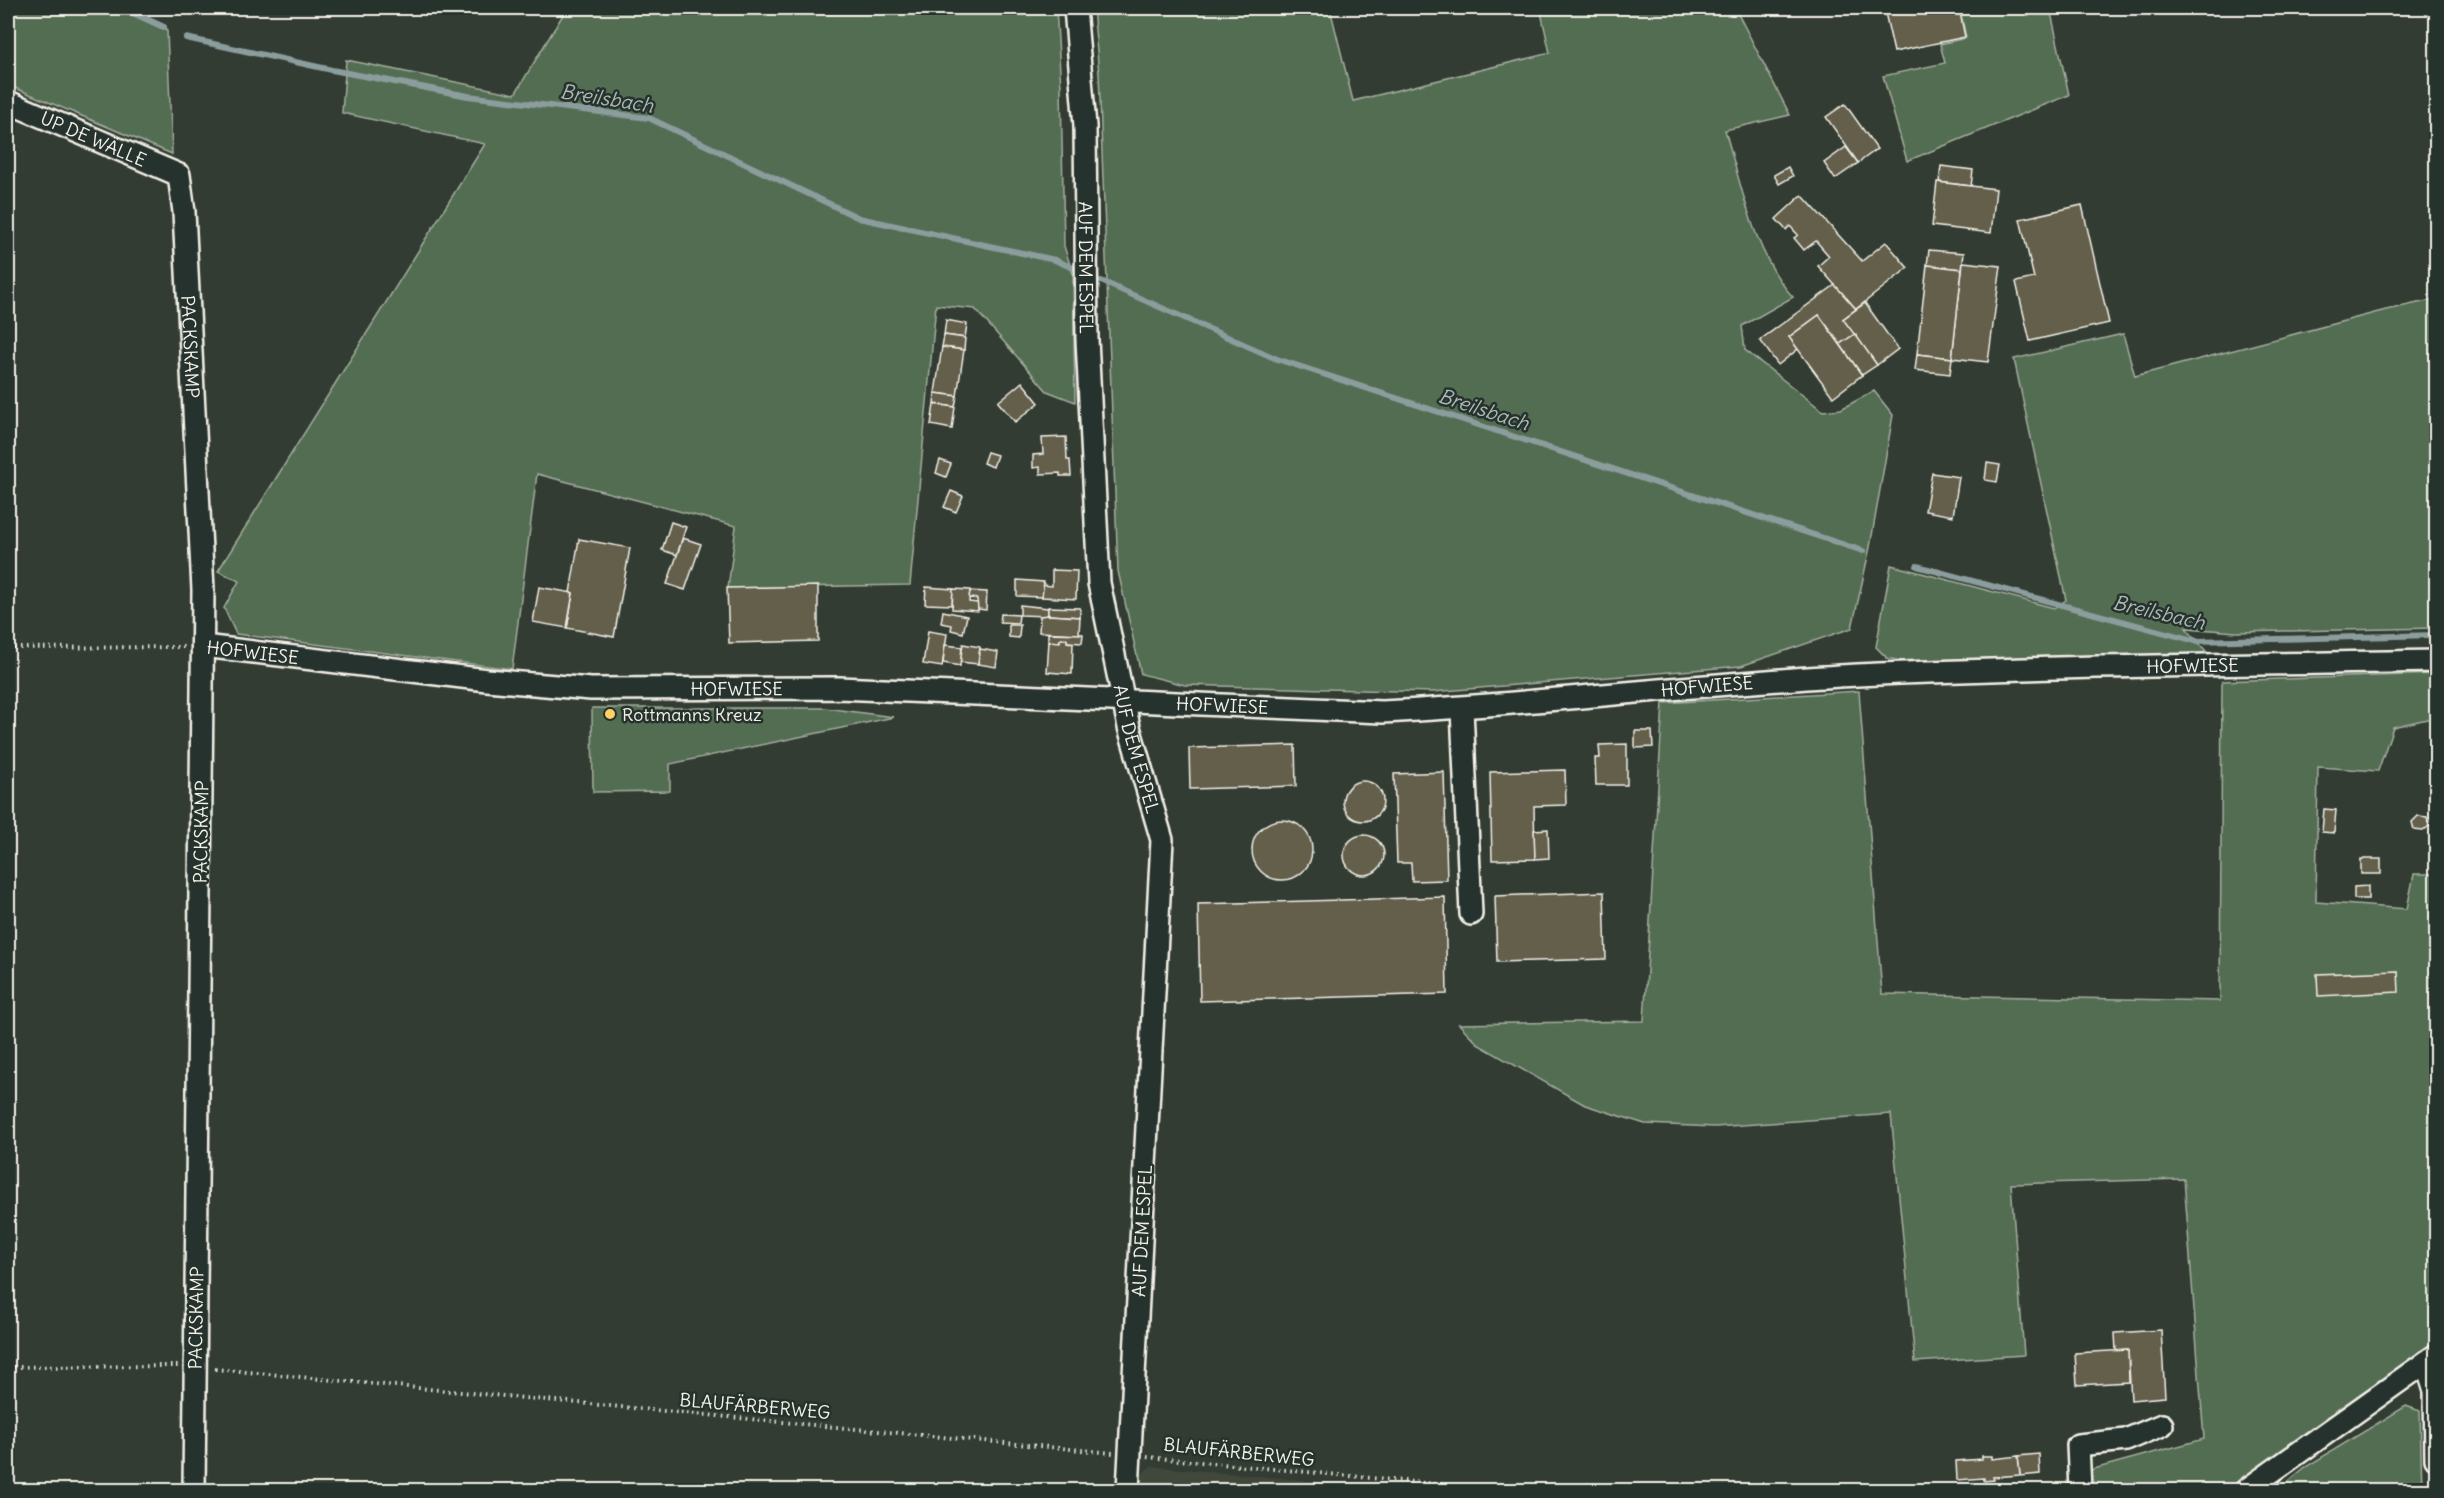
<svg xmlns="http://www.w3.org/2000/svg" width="2444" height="1498" viewBox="0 0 2444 1498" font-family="Delius,sans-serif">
<rect width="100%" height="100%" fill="#323c33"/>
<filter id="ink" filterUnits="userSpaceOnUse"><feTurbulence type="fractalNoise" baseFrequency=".0167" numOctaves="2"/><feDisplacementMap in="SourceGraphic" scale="12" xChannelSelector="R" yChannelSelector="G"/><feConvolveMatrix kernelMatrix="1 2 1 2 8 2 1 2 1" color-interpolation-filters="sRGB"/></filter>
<g filter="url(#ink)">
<path fill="#41463a" d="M1151,1466L1409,1490H1138V1477Z"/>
<g fill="#536d53" stroke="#a4af9e" stroke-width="1.5">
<path d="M8,8H117L167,31L172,154L8,85Z"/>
<path d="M567,8H1056L1061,88L1064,246L1073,274L1075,402L1047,391L975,309L936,305L910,585L728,588L736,526L537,474L512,669L236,634L224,608L239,581L218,571L485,144L342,113L346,60L515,94Z"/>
<path d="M1093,8H1330L1353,101L1550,53L1540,8H1735L1790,115L1725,130C1741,184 1754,255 1793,297L1742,326L1745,350L1823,411L1841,409L1874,391L1893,415L1870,547L1852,628L1741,666L1432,692L1185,685L1141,674L1118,571L1099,74Z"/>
<path d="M1960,8H2050L2069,95L1907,161L1883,76L1945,63L1940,44L1966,38Z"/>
<path d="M2436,299V628L2236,632L2186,628L2212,658L2081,657L1905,662L1887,658L1876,647L1891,565L2054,608L2066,600L2014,359L2123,334L2135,376L2386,310Z"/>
<path d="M2436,674V717L2393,727L2378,771L2318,767L2316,902L2407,909L2414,874H2436V1340L2235,1490H2097L2090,1470L2204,1439L2184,1179L2011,1184L2024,1355L1915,1362L1891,1114L1715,1127L1645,1124L1585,1105L1479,1045L1459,1024L1644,1021L1663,703L1859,691L1882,994L2220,1001L2222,681Z"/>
<path d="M592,708H825L894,717L670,764V791L593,792Z"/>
<path d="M2406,1406L2420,1411L2422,1490H2278L2304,1468Z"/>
</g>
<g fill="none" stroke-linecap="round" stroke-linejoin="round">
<g stroke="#8c9d9e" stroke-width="6">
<path d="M123,8L164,27"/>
<path d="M186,38L332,70L468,96L649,118L859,218L1055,260L1073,268"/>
<path d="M1101,281L1277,359L1863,551"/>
<path d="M1917,566L2196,641L2436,635"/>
</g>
</g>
<g fill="#635e4c" stroke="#f4f1e8" stroke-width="1.5">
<path d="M1884,8H1959L1965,37L1894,52Z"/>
<path d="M1845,104L1877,149L1858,163L1826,117Z"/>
<path d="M1846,147L1858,163L1835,179L1824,163Z"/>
<path d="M1941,166L1973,170L1971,186L1939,182Z"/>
<path d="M1788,167L1793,176L1779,184L1774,175Z"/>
<path d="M1937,182L1996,189L1991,233L1932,226Z"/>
<path d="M1802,195L1862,261L1886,242L1908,268L1856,309L1818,266L1829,256L1816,241L1804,250L1794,238L1798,235L1790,226L1786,230L1776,219Z"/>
<path d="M2082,205L2109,323L2030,341L2016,282L2034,278L2020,219Z"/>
<path d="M1929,250L1964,253L1962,269L1927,265Z"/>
<path d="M1963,262L2001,266L1988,362L1952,358Z"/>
<path d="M1927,265L1962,269L1952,358L1917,354Z"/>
<path d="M1835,285L1856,309L1843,319L1855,334L1840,344L1819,315L1789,337L1798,349L1778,365L1760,340Z"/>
<path d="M1865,303L1898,349L1877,365L1843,319Z"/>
<path d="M1819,315L1862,375L1833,397L1789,337Z"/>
<path d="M946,320L967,324L965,338L944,335Z"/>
<path d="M1855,334L1877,365L1862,375L1840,344Z"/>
<path d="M944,335L965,338L964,350L942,347Z"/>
<path d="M942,347L964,350L957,396L935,393Z"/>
<path d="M1917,354L1952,358L1950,374L1915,370Z"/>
<path d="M1022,382L1039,403L1015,422L998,402Z"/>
<path d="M935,393L957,396L955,407L934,404Z"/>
<path d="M934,404L955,407L952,429L931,425Z"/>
<path d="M1066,437L1067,460H1070L1071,476H1060V473L1040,474V467L1033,468V455L1043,454L1042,438Z"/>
<path d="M987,452L997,455L993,467L983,463Z"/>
<path d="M940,460L951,464L946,477L936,473Z"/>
<path d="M1987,463L2000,465L1997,482L1985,480Z"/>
<path d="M1932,473L1959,477L1953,516L1925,511Z"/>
<path d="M951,491L963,496L956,512L944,507Z"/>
<path d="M671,522L686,527L677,555L662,550Z"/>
<path d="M683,538L701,544L685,590L667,584Z"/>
<path d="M579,539L630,548L614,637L567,628L573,593H570Z"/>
<path d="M1052,570L1077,571L1076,599L1042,597V585L1052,586Z"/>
<path d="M1017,580L1044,582L1042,597L1017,596Z"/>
<path d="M818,586V641L729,643L727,588Z"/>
<path d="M539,587L573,593L567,628L533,622Z"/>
<path d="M926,587L953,589L952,605L925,604Z"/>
<path d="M953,589L970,590L969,602L978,603V611L952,609Z"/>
<path d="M970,591L987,592L986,610L978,609L977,599L969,598Z"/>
<path d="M1020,605L1048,608V616L1020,615Z"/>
<path d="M1048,607L1080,608V617L1048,615Z"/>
<path d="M943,611L967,616L963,633L951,630L952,625L941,623Z"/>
<path d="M1001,614L1019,615L1018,623L1000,622Z"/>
<path d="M1048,615L1080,617L1079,634L1039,632L1040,616Z"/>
<path d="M1009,625H1020L1019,638L1009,637Z"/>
<path d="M928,631L947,634L942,667L923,664Z"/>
<path d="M1048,633L1083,634L1082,643L1067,642V639H1060V642H1048Z"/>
<path d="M1060,639H1067V642L1073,643L1072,674L1047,672L1049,641L1060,642Z"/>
<path d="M963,644L980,647L978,664L960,662Z"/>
<path d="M945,645L962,647L960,666L943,663Z"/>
<path d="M980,649L998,652L996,667L978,664Z"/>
<path d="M1635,731H1652L1653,747L1635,748Z"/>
<rect x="2433" y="735" width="3" height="16"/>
<path d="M1627,744V785H1596L1595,758H1600L1599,745Z"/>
<path d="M1295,745L1296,786L1190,789L1189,748Z"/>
<path d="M1565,770L1566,805L1534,806L1535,859L1492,860L1490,772Z"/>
<path d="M1444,772L1447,880L1412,881L1411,863H1397L1394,774Z"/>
<circle cx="1363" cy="801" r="20"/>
<path d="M2324,809L2336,810L2334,833L2322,832Z"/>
<path d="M2418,816L2427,817L2429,826L2423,831L2414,830L2412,822Z"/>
<circle cx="1282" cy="850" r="30"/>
<path d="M1548,829L1549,858L1535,859L1534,830Z"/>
<circle cx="1364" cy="855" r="20"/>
<rect x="2361" y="859" width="20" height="15"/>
<path d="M2368,886V899H2354V887Z"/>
<path d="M1604,892L1606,959L1497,962L1495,896Z"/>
<path d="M1445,897L1447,994L1200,1001L1198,904Z"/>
<path d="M2398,971L2399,992L2318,996L2317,974Z"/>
<path d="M2161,1330L2165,1397L2131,1400L2128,1350L2116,1351L2115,1333Z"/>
<path d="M2128,1350L2129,1382L2077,1385L2075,1353Z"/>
<path d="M2039,1454L2040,1474L2020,1476L2018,1456Z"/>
<path d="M1982,1456H1992V1459L2018,1456L2020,1475L1993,1477L1994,1480L1984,1481V1478L1957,1480L1956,1461L1982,1459Z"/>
</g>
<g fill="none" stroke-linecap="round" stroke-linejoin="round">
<defs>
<g id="minor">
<path id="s1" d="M1075,8L1085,126L1087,339L1099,583L1129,727L1162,840L1128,1490"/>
<path id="s2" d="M8,102L179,175L184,212L203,590L194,1490"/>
<path id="s3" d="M203,646L487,680L591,689L839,688L1382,712C1541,704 1699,683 1858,675C2051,666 2244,665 2436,661"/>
<path d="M1462,708L1471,914"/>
<path d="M2426,1362L2435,1391L2436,1459"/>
<path d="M2080,1490L2078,1445L2126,1440L2162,1425"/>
<path d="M2246,1490L2436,1355"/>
</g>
</defs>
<use href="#minor" stroke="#f4f1e8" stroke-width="26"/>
<g stroke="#f4f1e8" stroke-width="4" stroke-dasharray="1.5 4.5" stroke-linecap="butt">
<path d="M8,648L184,647"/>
<path d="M8,1367L178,1366"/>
<path d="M215,1369L1113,1453"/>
<path d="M1147,1457L1499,1490"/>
</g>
<use href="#minor" stroke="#26332d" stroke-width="21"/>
</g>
</g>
<circle fill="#ffd166" stroke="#26332d" stroke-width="2" cx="610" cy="714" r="6"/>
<g text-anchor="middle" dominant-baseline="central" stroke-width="5" stroke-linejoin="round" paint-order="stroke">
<g font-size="18" fill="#f4f1e8" stroke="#26332d">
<text stroke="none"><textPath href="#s2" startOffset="93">UP DE WÄLLE</textPath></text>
<text stroke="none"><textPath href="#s1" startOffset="260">AUF DEM ESPEL</textPath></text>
<text stroke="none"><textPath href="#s2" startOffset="358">PACKSKAMP</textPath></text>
<text stroke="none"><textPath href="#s3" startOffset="50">HOFWIESE</textPath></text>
<text stroke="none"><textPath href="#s3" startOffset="1994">HOFWIESE</textPath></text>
<text stroke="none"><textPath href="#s3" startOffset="1508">HOFWIESE</textPath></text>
<text stroke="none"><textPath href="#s3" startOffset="536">HOFWIESE</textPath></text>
<text stroke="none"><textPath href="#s3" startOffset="1022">HOFWIESE</textPath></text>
<text stroke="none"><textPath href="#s1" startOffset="746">AUF DEM ESPEL</textPath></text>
<text transform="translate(201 832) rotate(-89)">PACKSKAMP</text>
<text transform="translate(1142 1231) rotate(-87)">AUF DEM ESPEL</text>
<text transform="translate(196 1318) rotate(-89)">PACKSKAMP</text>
<text transform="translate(755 1406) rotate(5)">BLAUFÄRBERWEG</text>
<text transform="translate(1239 1452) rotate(6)">BLAUFÄRBERWEG</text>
</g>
<g font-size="18" fill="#f4f1e8" stroke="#26332d" text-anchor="start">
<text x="622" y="714">Rottmanns Kreuz</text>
</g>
<g font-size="20" font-style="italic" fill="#aeb9b7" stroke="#26332d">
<text transform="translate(607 98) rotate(9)">Breilsbach</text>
<text transform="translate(1484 409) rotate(18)">Breilsbach</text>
<text transform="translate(2159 612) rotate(13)">Breilsbach</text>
</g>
</g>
<rect width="2444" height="1498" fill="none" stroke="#26332d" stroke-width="30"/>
<rect x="15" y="15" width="2414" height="1468" fill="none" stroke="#f4f1e8" stroke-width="2" filter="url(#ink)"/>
</svg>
